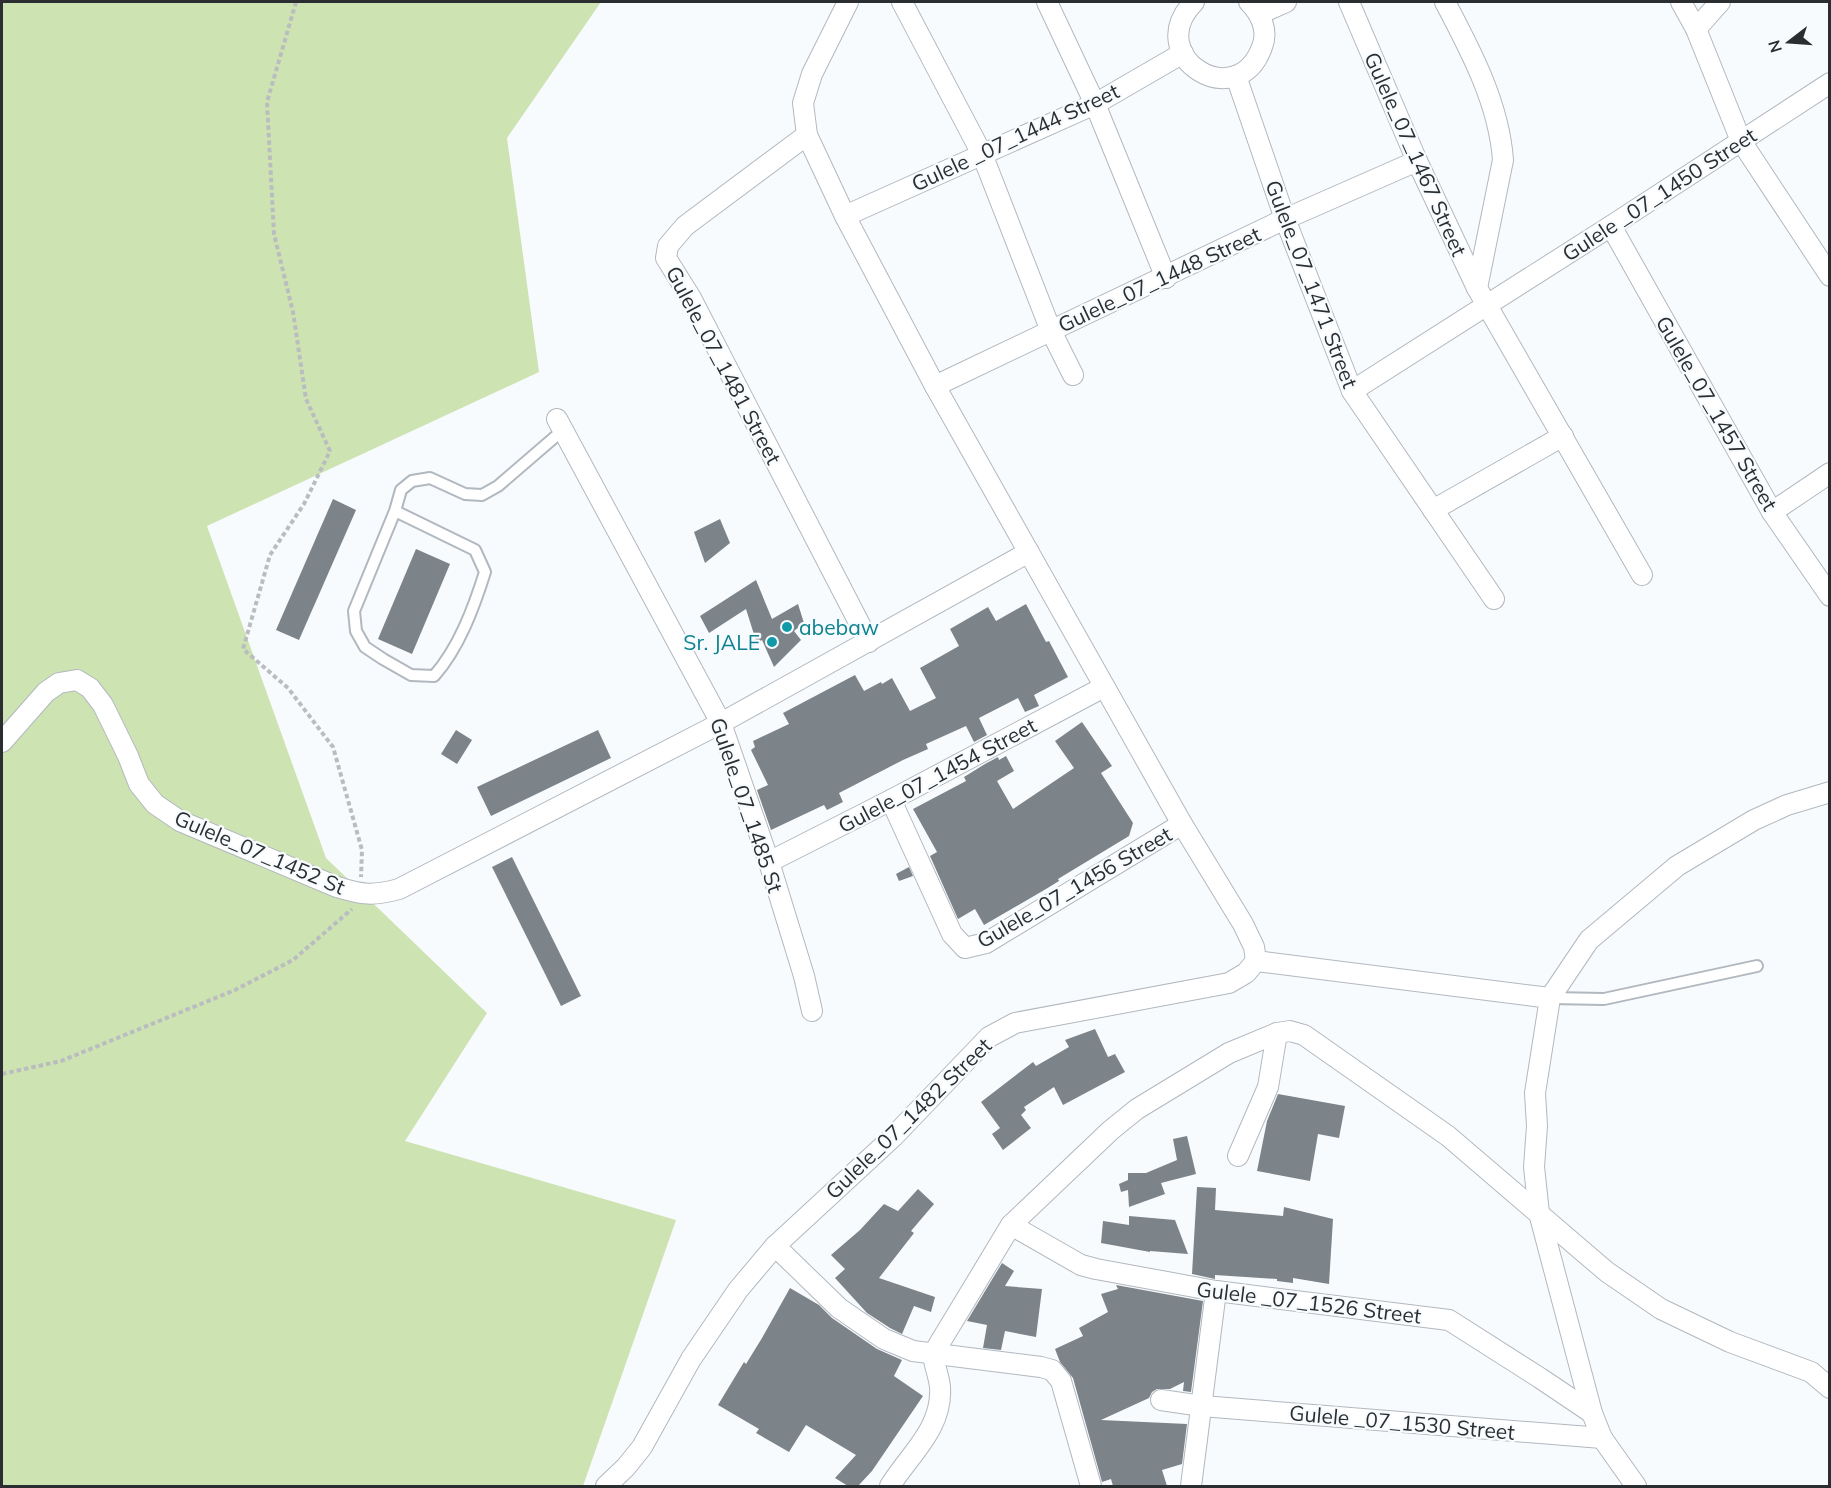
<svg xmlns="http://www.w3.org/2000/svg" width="1831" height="1488" viewBox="0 0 1831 1488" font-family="Mulish,sans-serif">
<rect width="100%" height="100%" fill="#f8fbfe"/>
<path fill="#cee3b2" d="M2,2H601L507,138L539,372L207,526L326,858L487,1013L405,1141L676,1220L583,1486H2Z"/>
<g fill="#7c8389">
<path d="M333,499L356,510L299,640L276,630Z"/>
<path d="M720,519L730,543L705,563L694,532Z"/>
<path d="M416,549L450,564L412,654L378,639Z"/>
<path d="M756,580L772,619L798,604L804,623L794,631L801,640L774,667L762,640L757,644L746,609L709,633L700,616Z"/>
<path d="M1026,604L1046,642L1049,641L1068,677L1034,695L1039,706L1025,712L1018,698L979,718L987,735L974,742L966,726L926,744L928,749L903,760L839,793L843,802L827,810L824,805L771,830L757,790L768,785L751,750L755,747L753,741L789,724L783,713L855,675L864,691L881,682L882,684L892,678L910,711L936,698L920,668L959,646L950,629L988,607L996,621Z"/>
<path d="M1082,722L1112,766L1101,773L1133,823L1129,836L1058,879L1059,881L1046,889L984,925L975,909L958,919L930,856L937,852L913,809L966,781L964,777L985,764L998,757L999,760L1006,756L1014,771L997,781L1013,809L1074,768L1055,741Z"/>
<path d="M456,730L472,740L457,764L441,754Z"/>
<path d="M598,730L611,758L491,816L477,787Z"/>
<path d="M512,857L581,996L561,1006L492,867Z"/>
<path d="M909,867L913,876L899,881L896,874Z"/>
<path d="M1095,1029L1108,1057L1115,1054L1125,1072L1063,1105L1054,1087L1024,1107L1026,1110L1021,1115L1031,1128L1003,1150L992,1134L1000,1128L981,1102L1033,1062L1036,1066L1069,1047L1065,1040Z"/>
<path d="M1278,1094L1345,1106L1339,1138L1318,1134L1310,1181L1257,1171L1267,1121Z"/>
<path d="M1187,1136L1196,1174L1161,1183L1165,1194L1129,1207L1128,1190L1121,1192L1119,1184L1128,1180V1173H1146L1177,1160L1173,1139Z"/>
<path d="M1197,1187L1216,1188L1215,1210L1283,1216L1284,1207L1333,1219L1329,1284L1293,1278V1283L1277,1281V1279L1215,1275V1279L1192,1274Z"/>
<path d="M918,1189L934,1204L911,1231L914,1233L879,1278L935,1297L931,1312L914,1306L902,1334L890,1328L867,1313L835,1278L845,1269L831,1255L860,1230L884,1204L898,1211Z"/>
<path d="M1129,1216L1175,1220L1188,1254L1150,1251V1252L1101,1243L1103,1221L1129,1225Z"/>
<path d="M1002,1263L1014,1271L1005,1286L1042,1289L1036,1337L1005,1331L1001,1350L983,1348L987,1325L967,1321Z"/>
<path d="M1116,1285L1203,1301L1191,1392L1183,1391L1184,1382L1170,1389H1157L1152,1392L1149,1398L1101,1420L1187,1424L1182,1464L1162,1470L1167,1486H1113L1111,1479L1102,1482L1073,1378L1060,1362L1055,1349L1083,1336L1079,1328L1108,1312L1101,1294L1118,1289Z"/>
<path d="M790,1288L819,1305L832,1318L877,1349L902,1360L894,1376L923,1396L872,1471L858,1486H848L835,1478L856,1455L806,1425L789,1452L756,1433L759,1429L718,1405L744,1362L746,1364L762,1338Z"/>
</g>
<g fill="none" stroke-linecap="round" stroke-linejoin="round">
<defs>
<g id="service">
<path d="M395,511L475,550L485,572C474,607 459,648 434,676L411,675L383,659L365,647L356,631L354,611L395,511L401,490L412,481L430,478L465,494L482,495L498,486L563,430"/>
<path d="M1550,998L1604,999L1757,966"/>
</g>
<g id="minor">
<path d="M848,2L812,74L803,103L807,135L845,216L935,386L1182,824L1243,924L1254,947L1256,961"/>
<path d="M902,2L982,154L1051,331L1073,375"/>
<path d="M1047,2L1095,104L1166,278"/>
<path d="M1194,2C1141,56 1237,116 1262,47C1269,30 1260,13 1249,2"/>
<path d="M1349,2L1417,161L1477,288L1642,575"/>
<path d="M1445,2C1471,51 1499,104 1503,160L1477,288"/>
<path d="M1681,2L1696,29L1741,141L1830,276"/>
<path d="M1259,14L1286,2"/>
<path d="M1696,29L1720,2"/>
<path d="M1236,76L1285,219L1352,391L1494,599"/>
<path d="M807,135L685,226L668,246L666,258L691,298L869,642"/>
<path d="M845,216L1095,104L1183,53"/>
<path d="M1611,226L1772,512L1830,596"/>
<path d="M935,386L1285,219L1417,161"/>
<path d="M1352,391L1611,226L1830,83"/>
<path d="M557,419L721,723L769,862L804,976L812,1011"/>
<path d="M1433,510L1563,436"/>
<path d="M1772,512L1830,473"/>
<path d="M2,742L46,692L59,683L77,680L90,688L103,705L128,756L139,784L155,804L180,821L337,887C363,895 373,896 399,889L721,723L1029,552"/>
<path d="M891,800L952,934L965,948L986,943L1182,824"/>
<path d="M769,862L891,800L1104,687"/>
<path d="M1256,961L1550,998"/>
<path d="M1238,1156L1268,1087L1277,1033"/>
<path d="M1011,1225L1081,1265L1096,1269L1216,1291L1449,1320L1540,1378L1592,1413"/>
<path d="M775,1246L839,1308L884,1339L913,1351L1041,1367L1052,1370L1061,1381L1091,1486"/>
<path d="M1161,1400L1202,1406L1602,1438"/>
<path d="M606,1486L626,1467L642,1447L691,1359L738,1290L775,1246L893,1137L989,1037L1015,1023L1229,983L1246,973L1256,961"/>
<path d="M890,1486C909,1455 943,1428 940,1387C939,1376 934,1365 933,1354L1011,1225L1111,1130L1137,1109L1229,1053L1277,1033L1290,1031L1304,1035L1448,1136L1607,1272L1661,1309L1730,1342L1811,1372L1830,1388"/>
<path d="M1191,1486L1216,1291"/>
<path d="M1636,1486L1602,1438L1592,1413L1539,1213L1534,1167L1537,1126L1535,1093L1550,998L1589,940L1677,866L1754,820L1787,805L1830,792"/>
</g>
</defs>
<use href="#service" stroke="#b1b8bf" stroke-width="14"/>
<use href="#minor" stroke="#b1b8bf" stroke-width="22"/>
<g stroke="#babdc0" stroke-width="4" stroke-dasharray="4.5 3" stroke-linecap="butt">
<path d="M296,2L267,102L274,234L293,312L306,399L330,451L304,504L270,555L243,649L288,688L333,747L362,850L361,877"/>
<path d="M2,1074L61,1061L235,990L293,960L352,909"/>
</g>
<use href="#service" stroke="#fff" stroke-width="10"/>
<use href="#minor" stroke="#fff" stroke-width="20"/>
</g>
<g fill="#0f9aa8" stroke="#f8fbfe" stroke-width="2">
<circle cx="787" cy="627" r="6"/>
<circle cx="772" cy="642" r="6"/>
</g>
<g text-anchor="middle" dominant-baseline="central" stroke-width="4.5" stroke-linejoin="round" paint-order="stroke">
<g font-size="21" fill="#2b2e31" stroke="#f8fbfe">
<text transform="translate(1015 137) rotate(-25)">Gulele _07_1444 Street</text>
<text transform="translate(1416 154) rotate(66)">Gulele_07_1467 Street</text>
<text transform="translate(1659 194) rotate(-33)">Gulele _07_1450 Street</text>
<text transform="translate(1159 279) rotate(-25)">Gulele_07_1448 Street</text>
<text transform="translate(1312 284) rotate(69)">Gulele_07_1471 Street</text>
<text transform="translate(724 365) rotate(62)">Gulele_07_1481 Street</text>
<text transform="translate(1717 413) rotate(60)">Gulele_07_1457 Street</text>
<text transform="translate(937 775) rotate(-28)">Gulele_07_1454 Street</text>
<text transform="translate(747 805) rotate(71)">Gulele_07_1485 St</text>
<text transform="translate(260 852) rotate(23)">Gulele_07_1452 St</text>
<text transform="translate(1074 887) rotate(-30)">Gulele_07_1456 Street</text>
<text transform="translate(908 1118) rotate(-44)">Gulele_07_1482 Street</text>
<text transform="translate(1309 1302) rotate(7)">Gulele _07_1526 Street</text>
<text transform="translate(1402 1422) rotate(5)">Gulele _07_1530 Street</text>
</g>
<g font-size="21" fill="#0d838f" stroke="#f8fbfe" text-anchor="start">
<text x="799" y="627">abebaw</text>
<text x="760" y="642" text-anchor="end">Sr. JALE</text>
</g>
</g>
<rect width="1831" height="1488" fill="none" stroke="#2b2e31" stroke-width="6"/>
<g transform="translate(1789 42) rotate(253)" stroke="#f8fbfe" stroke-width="4.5" paint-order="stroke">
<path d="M0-4.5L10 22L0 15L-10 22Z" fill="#2b2e31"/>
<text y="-9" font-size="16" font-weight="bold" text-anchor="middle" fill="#2b2e31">N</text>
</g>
</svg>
